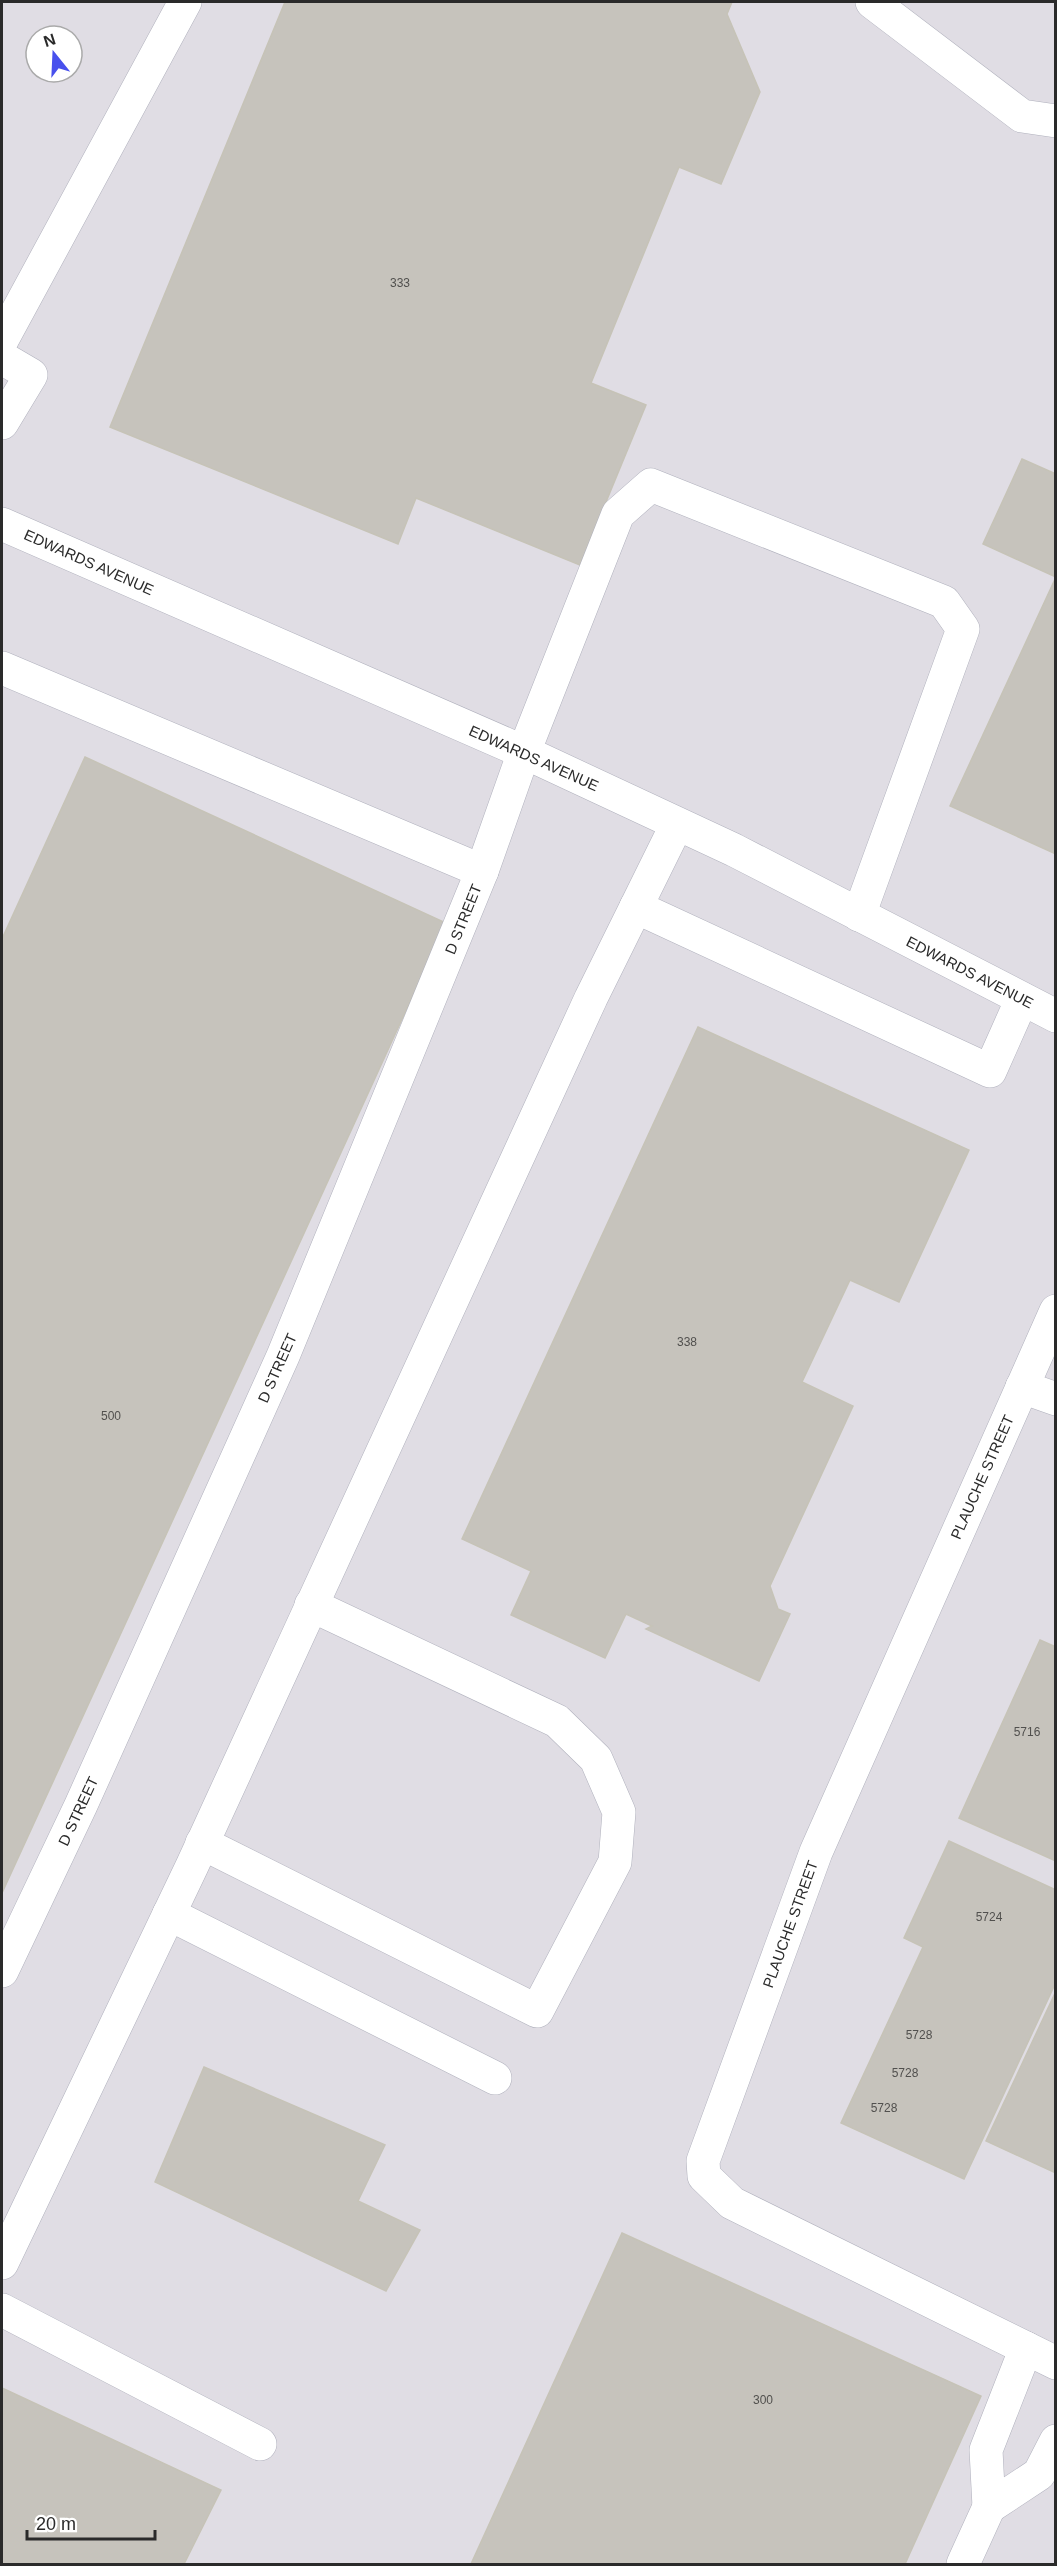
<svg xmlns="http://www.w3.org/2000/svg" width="1057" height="2566" viewBox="0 0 1057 2566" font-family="Arial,sans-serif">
<rect width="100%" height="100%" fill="#ebe7dd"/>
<path fill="#e0dde4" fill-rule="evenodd" d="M2,2H1055V2564H2ZM36,36H72V72H36Z"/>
<g fill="#c6c3bc" stroke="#c6c3b7" stroke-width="1.5">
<path d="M285,2H732L727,14L760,92L721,184L679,167L591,383L646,405L580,565L416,498L398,544L110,427Z"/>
<path d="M1022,459L1056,474V577L983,544Z"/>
<path d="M1056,577V854L950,806Z"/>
<path d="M85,757L446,923L2,1893V939Z"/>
<path d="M698,1027L969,1150L899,1302L850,1280L802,1382L853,1406L770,1586L778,1609L790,1614L759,1681L646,1629L652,1626L626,1614L605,1658L511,1615L531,1571L462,1539Z"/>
<path d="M1040,1640L1056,1647V1861L959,1818Z"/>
<path d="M949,1841L1056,1890V1982L964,2179L841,2123L923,1947L904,1938Z"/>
<path d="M1056,1991V2173L986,2141Z"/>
<path d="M204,2067L385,2145L358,2201L420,2230L386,2291L155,2182Z"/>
<path d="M622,2233L981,2396L905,2564H471Z"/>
<path d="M2,2388L221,2490L184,2564H2Z"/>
</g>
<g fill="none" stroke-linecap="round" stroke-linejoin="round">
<defs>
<g id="minor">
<path d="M872,2L1022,116L1056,121"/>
<path d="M2,340L185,2"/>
<path d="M2,358L31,375L2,423"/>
<path d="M2,524L524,752L734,850L1056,1016"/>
<path d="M2,668L482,871"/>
<path d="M677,824L636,907L990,1071L1022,999"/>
<path d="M1056,1311L816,1852L703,2161L704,2176L732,2203L1056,2363"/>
<path d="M1022,1387L1056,1399"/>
<path d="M202,1843L537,2011L615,1862L619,1812L596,1759L557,1721L311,1605"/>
<path d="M169,1914L495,2078"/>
<path d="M2,1971L81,1805L283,1356L482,871L524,752L618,514L651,485L944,602L963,629L859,915"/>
<path d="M2,2263L192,1866L591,998L636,907"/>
<path d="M2,2310L260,2444"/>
<path d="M1026,2348L986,2450L989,2507L1039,2474L1056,2441"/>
<path d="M963,2564L989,2507"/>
</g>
</defs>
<use href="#minor" stroke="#b0b1bd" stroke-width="34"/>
<use href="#minor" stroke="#fff" stroke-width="33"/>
</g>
<g text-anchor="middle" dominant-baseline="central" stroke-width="4.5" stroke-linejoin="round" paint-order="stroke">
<g font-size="12" fill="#51504e">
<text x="400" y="283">333</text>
<text x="687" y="1342">338</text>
<text x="111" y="1416">500</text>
<text x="1027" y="1732">5716</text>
<text x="989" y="1917">5724</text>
<text x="919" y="2035">5728</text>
<text x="905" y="2073">5728</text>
<text x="884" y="2108">5728</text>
<text x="763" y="2400">300</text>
</g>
<g font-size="15" fill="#2a2a2a" stroke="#fff">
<text transform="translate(89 562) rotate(24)">EDWARDS AVENUE</text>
<text transform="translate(534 758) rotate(24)">EDWARDS AVENUE</text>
<text transform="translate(463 919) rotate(-68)">D STREET</text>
<text transform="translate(970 972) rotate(27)">EDWARDS AVENUE</text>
<text transform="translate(277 1368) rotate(-66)">D STREET</text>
<text transform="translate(982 1477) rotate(-66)">PLAUCHE STREET</text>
<text transform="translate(78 1811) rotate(-65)">D STREET</text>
<text transform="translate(790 1924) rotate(-70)">PLAUCHE STREET</text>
</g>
</g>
<rect width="1057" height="2566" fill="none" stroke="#2a2a2a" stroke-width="6"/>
<g transform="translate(54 54) rotate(342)"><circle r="28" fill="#ffffff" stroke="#aaaaaa" stroke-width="1.5"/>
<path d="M0-4.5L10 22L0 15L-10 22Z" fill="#4850ed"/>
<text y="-9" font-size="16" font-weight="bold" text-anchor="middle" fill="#2a2a2a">N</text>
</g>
<path d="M27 2530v9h128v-9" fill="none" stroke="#2a2a2a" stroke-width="3"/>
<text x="36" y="2530" font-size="18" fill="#2a2a2a" stroke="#ffffff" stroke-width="4.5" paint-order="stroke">20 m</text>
</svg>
